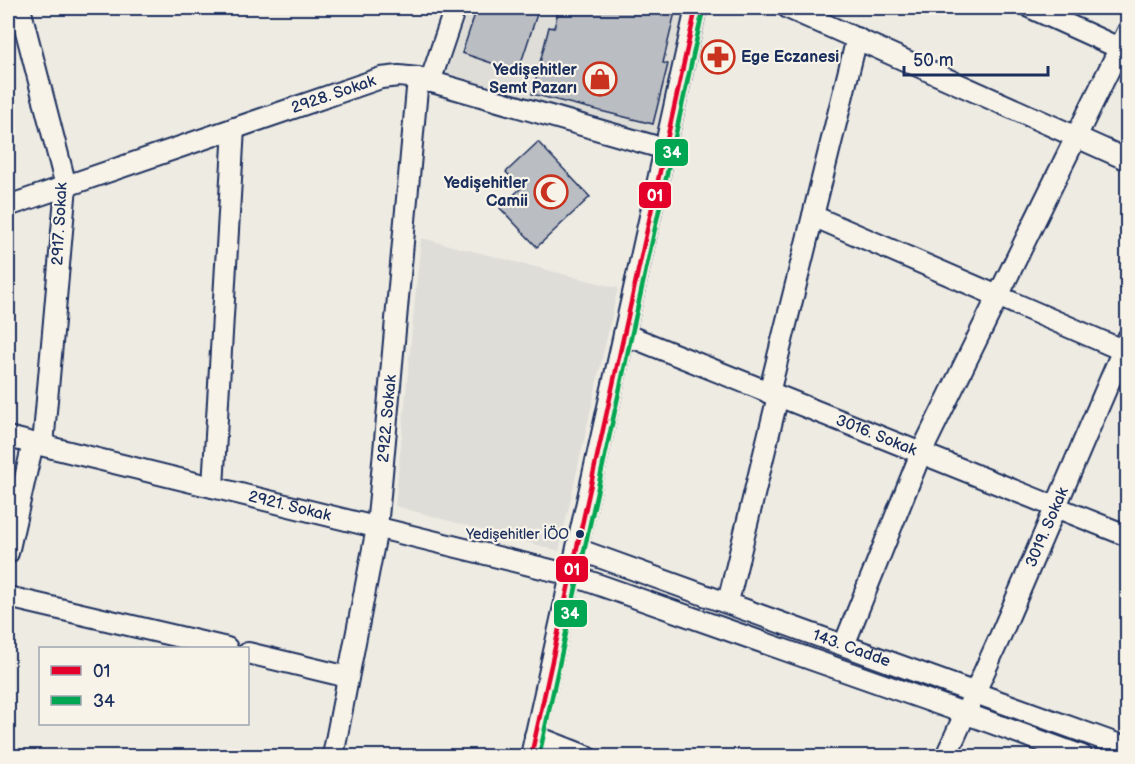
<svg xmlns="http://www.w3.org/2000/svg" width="1135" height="764" viewBox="0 0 1135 764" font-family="'Balsamiq Sans',sans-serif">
<rect width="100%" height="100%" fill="#eeebe2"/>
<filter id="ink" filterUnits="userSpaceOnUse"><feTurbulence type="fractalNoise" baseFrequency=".0167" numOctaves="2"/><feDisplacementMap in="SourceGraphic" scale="12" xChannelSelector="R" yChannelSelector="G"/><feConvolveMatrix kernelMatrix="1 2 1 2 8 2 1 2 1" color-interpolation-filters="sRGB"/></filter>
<g filter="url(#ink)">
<g fill="#deddd8">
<path d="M469,8H686L657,136L445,76Z"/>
<path d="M421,238L618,288L559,551L395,506Z"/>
</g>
<g fill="#babdc2" stroke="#1b2f5e" stroke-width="1.5">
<path d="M477,8H539L518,72L462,53Z"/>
<path d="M559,8H676L663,63L668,64L653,124L532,94L549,27L554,28Z"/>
<path d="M538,142L590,197L537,247L500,208L521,188L506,172Z"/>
</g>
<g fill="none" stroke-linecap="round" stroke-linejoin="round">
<defs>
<g id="minor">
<path d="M20,8L66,186L43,445"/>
<path d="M788,8L1128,160"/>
<path d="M1031,8L1119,48"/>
<path d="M430,82L455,8"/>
<path id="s1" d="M8,206L381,78L399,76L418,78L665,149"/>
<path d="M813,216L1122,350"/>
<path id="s2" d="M624,334L1128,536"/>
<path d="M769,393L857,38"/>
<path id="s3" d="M8,437L571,575L964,713L1082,756"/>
<path d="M213,487L234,128"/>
<path id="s4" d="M577,549L1128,748"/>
<path d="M8,553L33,443"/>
<path d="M8,597L227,648"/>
<path d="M728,602L778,396"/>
<path d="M844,645L921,453L1128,31"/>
<path d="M248,653L348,677"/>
<path d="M535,736L586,756"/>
<path id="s5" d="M333,756L377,528L418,78"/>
<path d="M531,756L696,8"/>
<path id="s6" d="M946,756L999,639L1128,338"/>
</g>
</defs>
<use href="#minor" stroke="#1b2f5e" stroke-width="24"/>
<use href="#minor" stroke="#f7f3e8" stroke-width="20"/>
<defs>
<path id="bus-1" d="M531,756L696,8"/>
<path id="bus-2" d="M539,756L703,10"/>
</defs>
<use href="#bus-1" stroke="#f7f3e8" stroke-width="9"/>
<use href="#bus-2" stroke="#f7f3e8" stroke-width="9"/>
<use href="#bus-1" stroke="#e4002b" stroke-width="4.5"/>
<use href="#bus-2" stroke="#00a651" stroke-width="4.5"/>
</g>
</g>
<defs>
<symbol id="pharmacy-ring" viewBox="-11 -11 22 22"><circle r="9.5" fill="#f7f3e8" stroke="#c8321e" stroke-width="1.5"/><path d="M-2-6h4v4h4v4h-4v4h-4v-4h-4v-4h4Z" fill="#c8321e"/></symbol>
<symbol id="shop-ring" viewBox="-11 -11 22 22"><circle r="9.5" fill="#f7f3e8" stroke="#c8321e" stroke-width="1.5"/><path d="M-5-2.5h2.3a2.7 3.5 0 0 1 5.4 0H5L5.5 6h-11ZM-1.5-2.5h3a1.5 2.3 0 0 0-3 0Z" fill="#c8321e"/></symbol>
<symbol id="mosque-ring" viewBox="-11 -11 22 22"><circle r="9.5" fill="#f7f3e8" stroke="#c8321e" stroke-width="1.5"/><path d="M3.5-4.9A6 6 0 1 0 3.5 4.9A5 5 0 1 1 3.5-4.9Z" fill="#c8321e"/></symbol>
</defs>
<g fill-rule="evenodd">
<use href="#pharmacy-ring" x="699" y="38" width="38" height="38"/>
<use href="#shop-ring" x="581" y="60" width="38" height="38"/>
<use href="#mosque-ring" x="532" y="173" width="38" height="38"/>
</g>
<circle fill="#1b2f5e" stroke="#f7f3e8" stroke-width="2" cx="580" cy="534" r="5"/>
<g text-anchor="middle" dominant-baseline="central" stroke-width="4.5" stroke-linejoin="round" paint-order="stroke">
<g font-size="14" fill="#1b2f5e" stroke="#f7f3e8" text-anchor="end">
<text x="569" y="534">Yedişehitler İÖO</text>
</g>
<g font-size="16" font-weight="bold" fill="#1b2f5e" stroke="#f7f3e8" text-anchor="end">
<text x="741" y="57" text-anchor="start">Ege Eczanesi</text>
<text x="577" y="70">Yedişehitler<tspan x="577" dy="18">Semt Pazarı</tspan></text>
<text x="528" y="183">Yedişehitler<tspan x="528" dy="18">Camii</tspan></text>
</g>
<g font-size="16" fill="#1b2f5e" stroke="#f7f3e8">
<text stroke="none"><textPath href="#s1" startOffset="344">2928. Sokak</textPath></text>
<text transform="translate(60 224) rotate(-87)">2917. Sokak</text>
<text stroke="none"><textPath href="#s5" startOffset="342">2922. Sokak</textPath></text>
<text stroke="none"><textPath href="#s2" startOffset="272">3016. Sokak</textPath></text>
<text stroke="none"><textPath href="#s3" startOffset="290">2921. Sokak</textPath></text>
<text stroke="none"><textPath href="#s6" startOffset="250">3019. Sokak</textPath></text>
<text stroke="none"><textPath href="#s4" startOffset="292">143. Cadde</textPath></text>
</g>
</g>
<g stroke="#f7f3e8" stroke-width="2">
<rect x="654" y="138" width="35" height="29" rx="6" fill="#00a651"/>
<rect x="638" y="181" width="34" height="28" rx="6" fill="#e4002b"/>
<rect x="555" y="555" width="34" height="28" rx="6" fill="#e4002b"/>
<rect x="553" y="599" width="35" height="29" rx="6" fill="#00a651"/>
</g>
<g font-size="16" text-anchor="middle" font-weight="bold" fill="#fff">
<text x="672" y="158">34</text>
<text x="655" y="201">01</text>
<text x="572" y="575">01</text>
<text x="570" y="619">34</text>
</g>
<rect width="1135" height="764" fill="none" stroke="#f7f3e8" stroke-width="30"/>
<rect x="15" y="15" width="1105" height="734" fill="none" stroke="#1b2f5e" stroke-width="2" filter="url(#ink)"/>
<rect x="39" y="647" width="210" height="78" fill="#f7f3e8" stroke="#9fa5b1" stroke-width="1.5"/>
<rect x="51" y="666" width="30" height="9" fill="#e4002b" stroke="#9fa5b1" stroke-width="1.5"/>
<text x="93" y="677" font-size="18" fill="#1b2f5e">01</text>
<rect x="51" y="696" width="30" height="9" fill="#00a651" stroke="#9fa5b1" stroke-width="1.5"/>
<text x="93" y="707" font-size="18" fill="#1b2f5e">34</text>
<path d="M904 66v9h144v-9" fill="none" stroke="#1b2f5e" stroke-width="3"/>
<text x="913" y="66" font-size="18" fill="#1b2f5e" stroke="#f7f3e8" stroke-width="4.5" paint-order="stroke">50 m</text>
</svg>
